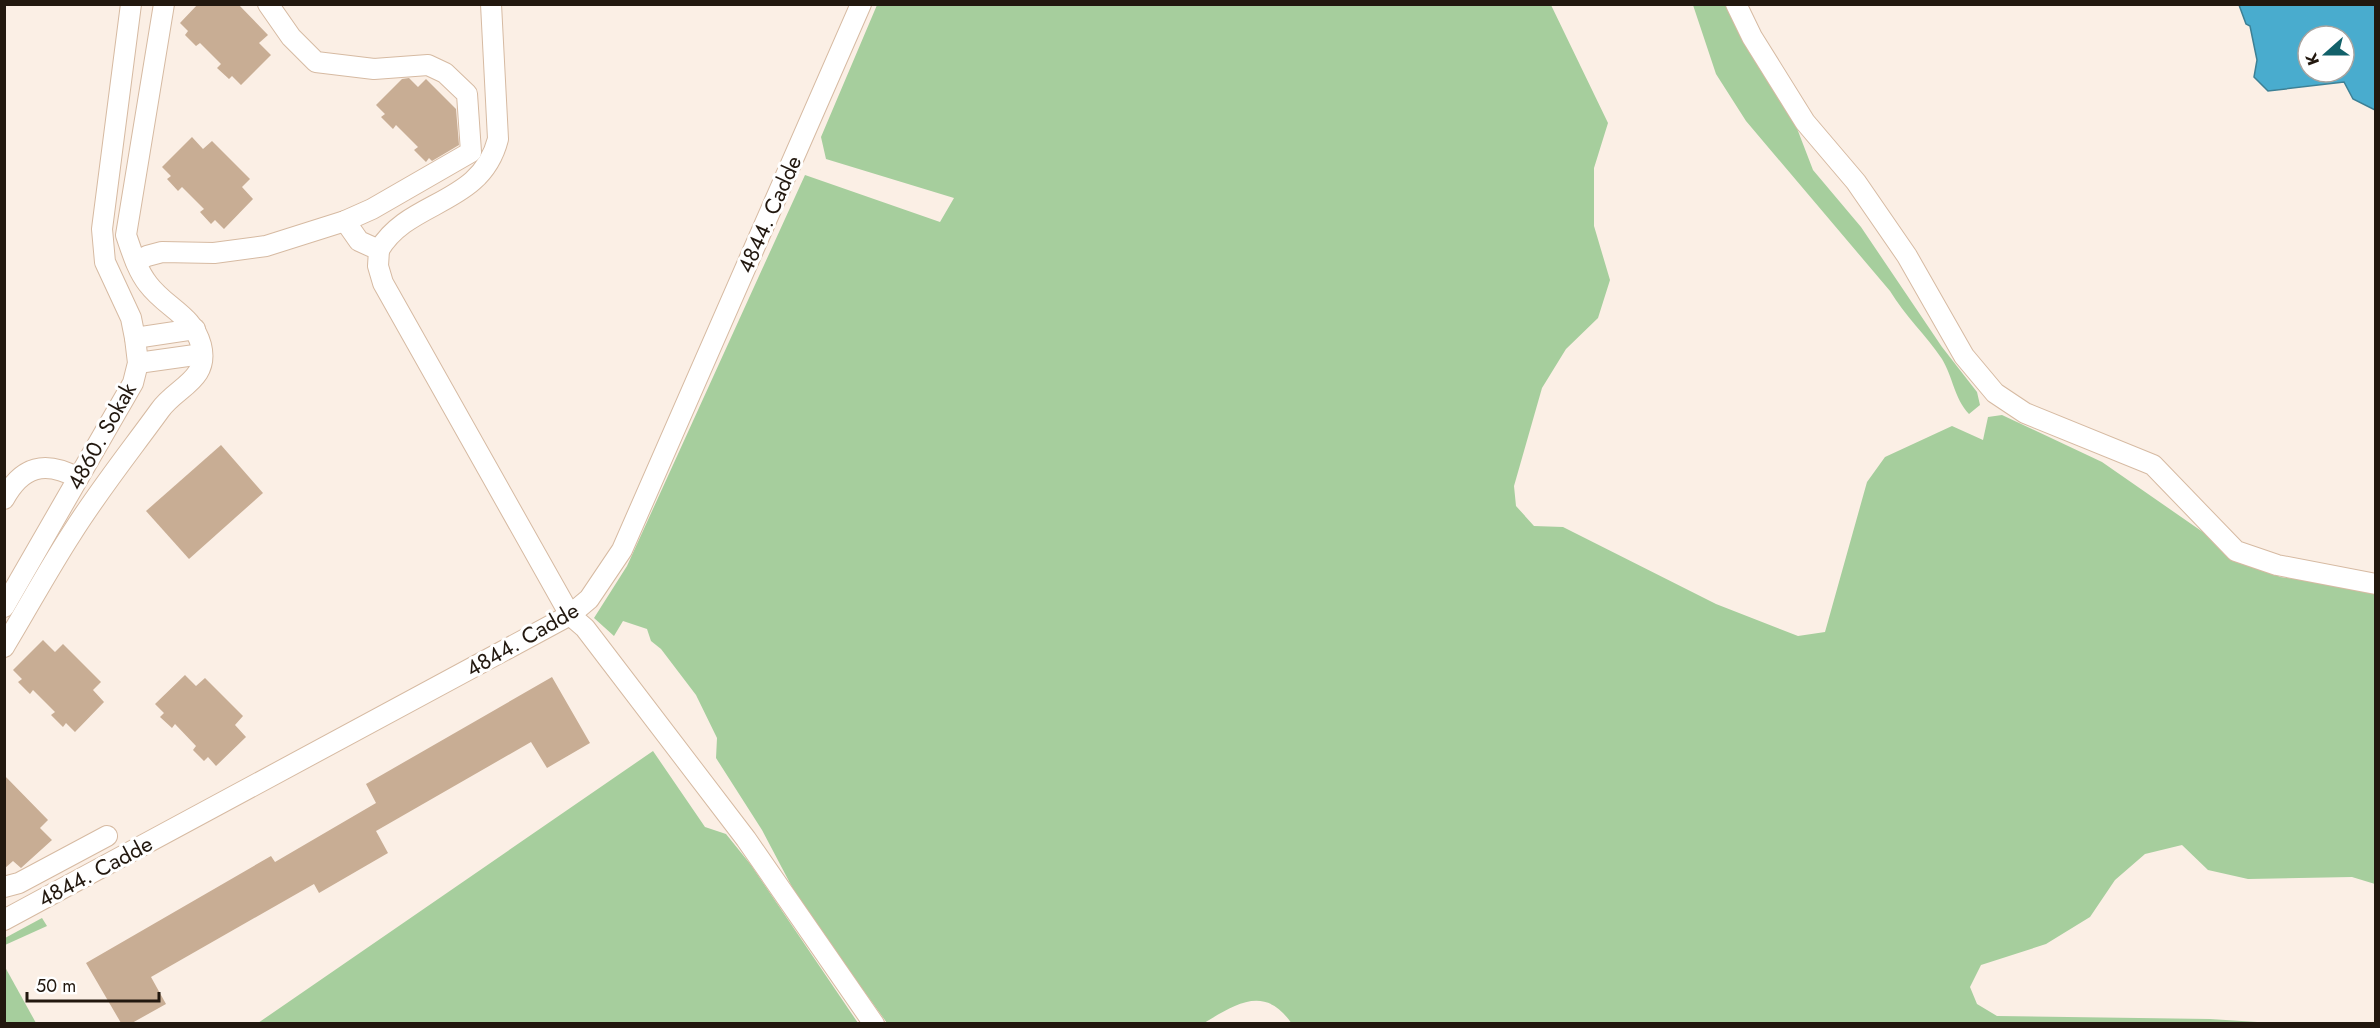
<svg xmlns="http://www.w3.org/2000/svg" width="2380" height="1028" viewBox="0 0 2380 1028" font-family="Jost,sans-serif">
<rect width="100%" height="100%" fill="#fbefe5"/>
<g fill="#a6ce9d">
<path d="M877,5H1551L1608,123L1594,168V226L1610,280L1598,318L1566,349L1542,388L1514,486L1516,506L1534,526L1563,527L1716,604L1798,636L1825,632L1867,482L1885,457L1952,426L1983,440L1988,417L2002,415L2102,462L2210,537L2280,577L2375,589V884L2352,877L2248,879L2208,870L2182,845L2145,854L2115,880L2090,917L2046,944L1981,965L1970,987L1977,1004L1997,1016L2210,1019L2273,1023L1292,1024C1265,984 1236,1004 1204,1023H887L801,904L762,830L716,758L717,738L696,695L661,649L651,641L647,629L623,621L614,636L594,618L627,566L805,175L940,222L954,198L826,159L821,137Z"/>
<path d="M1693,5H1726L1749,50L1793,118L1813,170L1861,227L1942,347L1977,392L1980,405L1969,414C1954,398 1953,377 1942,359C1926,335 1905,316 1890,291L1746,121L1716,74Z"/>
<path d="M653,751L705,827L726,834L751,865L858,1023H258Z"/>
<path d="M42,918L47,926L5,945V938Z"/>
<path d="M4,967H5L36,1023H5Z"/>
</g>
<path fill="#49acce" stroke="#3d8095" stroke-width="1.5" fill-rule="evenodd" d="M2239,5H2375V110L2353,99L2344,82L2268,91L2254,77L2257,60L2250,26L2246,24ZM2308,36H2344V72H2308Z"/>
<g fill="#c8ad94">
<path d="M198,4H238L268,35L259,43L271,55L241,85L232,76L229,79L217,68L221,64L200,43L196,46L185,35L188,31L180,23Z"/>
<path d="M409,78L418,87L426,79L456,109L459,145L432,161L429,158L426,162L414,150L418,147L396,125L393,129L381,117L385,114L376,105L402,79Z"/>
<path d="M192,137L203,149L212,141L250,179L242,187L253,199L224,229L215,220L211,224L200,212L204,209L182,187L178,191L167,179L171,176L162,167Z"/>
<path d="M221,445L263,493L189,559L146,511Z"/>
<path d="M43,640L55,652L63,644L101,682L93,690L104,702L75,732L66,723L63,727L51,715L55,712L33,690L30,694L18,682L22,679L13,670Z"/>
<path d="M185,675L196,686L205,678L243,716L235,725L246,737L216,766L208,757L204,761L193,750L196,746L175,724L172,728L160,717L164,713L155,704Z"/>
<path d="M552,677L590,743L547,768L531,742L376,831L388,853L319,893L314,884L151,977L166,1004L132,1023H121L86,963L271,856L275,862L376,803L366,784Z"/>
<path d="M4,775L48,820L40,828L52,840L21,868L13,861L4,869Z"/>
</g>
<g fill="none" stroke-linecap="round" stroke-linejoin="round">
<defs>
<g id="street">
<path d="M1736,4L1752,37L1805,122L1856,182L1907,256L1964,356L1995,393L2025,413L2153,465L2236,551L2277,565L2376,584"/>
<path d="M345,221L359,241L379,250L378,266L383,283L570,615L585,628L746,839L874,1024"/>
<path d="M379,250C409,199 481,206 498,139L491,4"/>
<path d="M136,262L147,256L162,252L214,253L266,246L345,221L372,209L471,152L467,94L445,73L428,65L374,69L316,62L291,37L268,4"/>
<path d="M135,338L195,329"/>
<path d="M138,363L202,354"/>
<path d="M4,499C22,466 45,460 78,478"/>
<path d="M4,607L133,383L138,363L135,338L131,318L105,262L102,229L131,4"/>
<path d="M4,647C27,609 48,570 72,533C99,490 131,450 160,410C176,387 210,380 201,345C193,315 166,308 148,284C137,270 132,252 126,235L164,4"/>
<path d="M4,887L19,883L107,836"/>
<path d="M4,920L570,615L589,599L622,550L861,4"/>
</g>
</defs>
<use href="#street" stroke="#d6baa2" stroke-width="22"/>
<use href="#street" stroke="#fff" stroke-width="20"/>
</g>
<g text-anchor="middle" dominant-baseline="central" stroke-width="6" stroke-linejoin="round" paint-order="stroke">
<g font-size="22" fill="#22180f" stroke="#fff">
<text transform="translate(769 214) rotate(-66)">4844. Cadde</text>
<text transform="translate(101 436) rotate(-61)">4860. Sokak</text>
<text transform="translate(522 639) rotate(-30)">4844. Cadde</text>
<text transform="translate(95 871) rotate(-28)">4844. Cadde</text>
</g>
</g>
<rect width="2380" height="1028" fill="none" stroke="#22180f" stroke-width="12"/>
<g transform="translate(2326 54) rotate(249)"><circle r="28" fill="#ffffff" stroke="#a7a39f" stroke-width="1.5"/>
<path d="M0-4.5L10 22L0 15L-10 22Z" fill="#12616a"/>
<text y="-9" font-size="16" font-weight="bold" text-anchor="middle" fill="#22180f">K</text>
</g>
<path d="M27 992v9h132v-9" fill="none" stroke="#22180f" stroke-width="3"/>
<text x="36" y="992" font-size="18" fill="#22180f" stroke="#ffffff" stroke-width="4.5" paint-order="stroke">50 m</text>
</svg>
